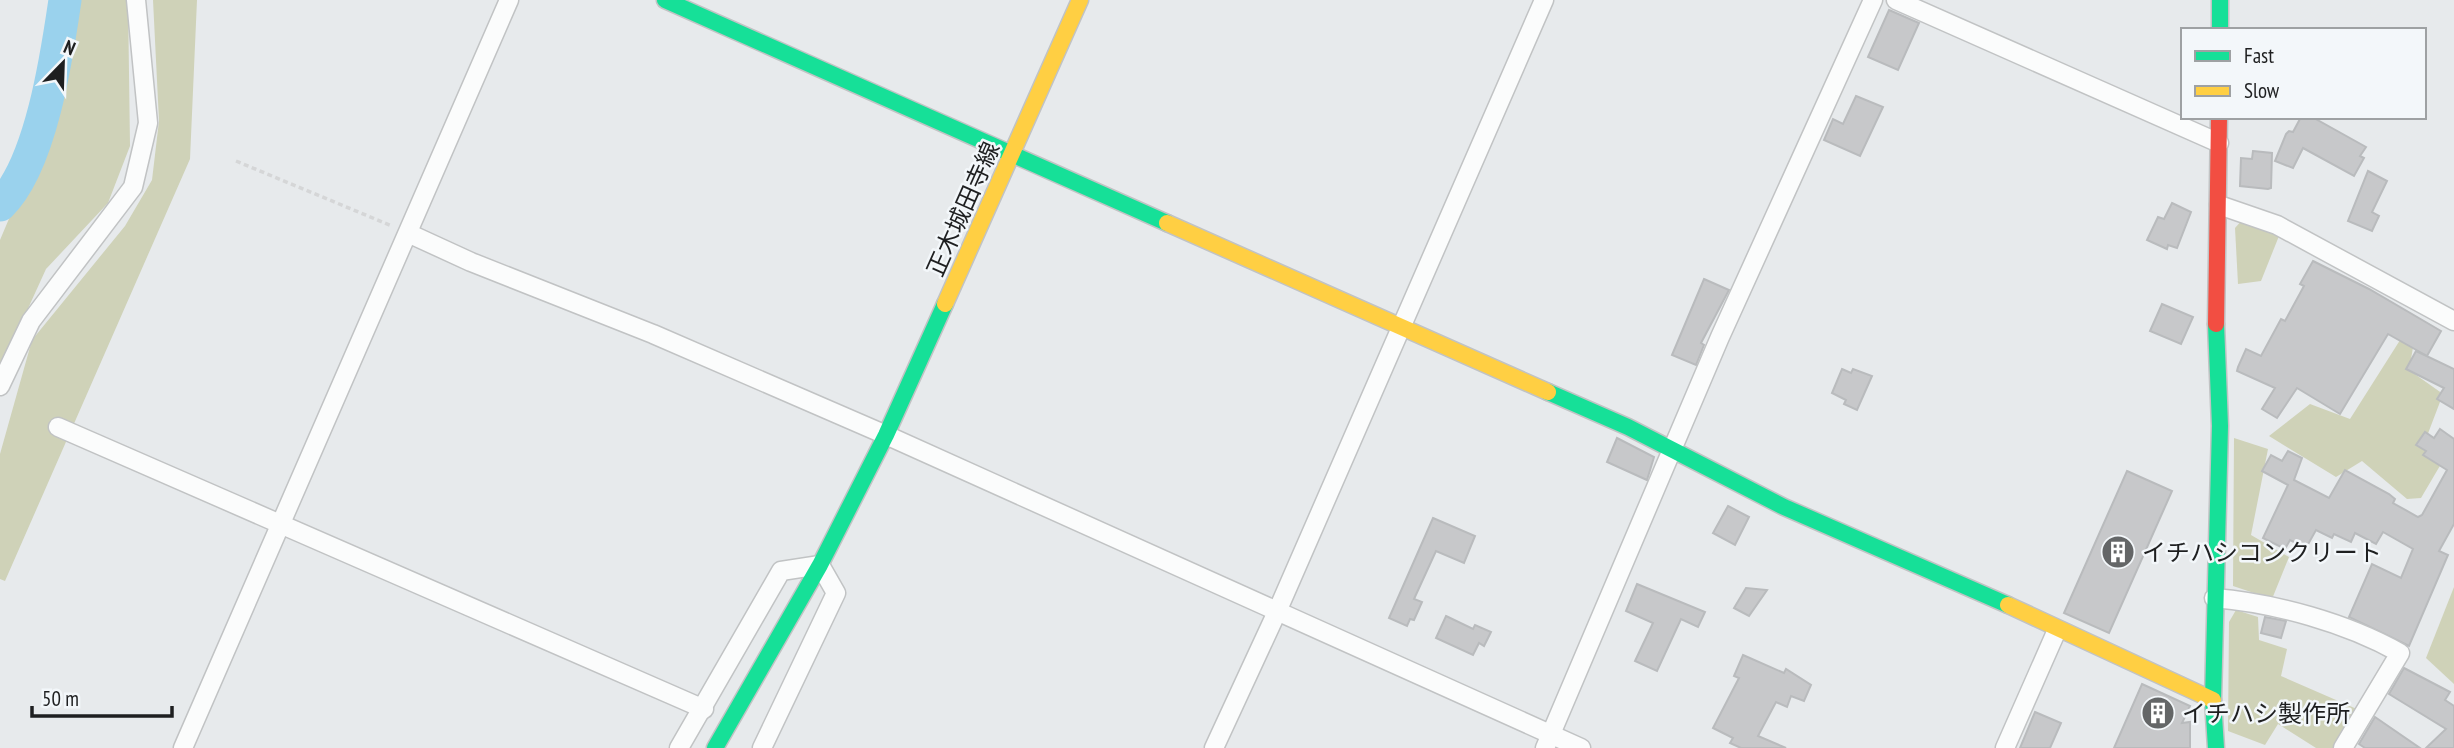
<svg xmlns="http://www.w3.org/2000/svg" width="2454" height="748" viewBox="0 0 2454 748" font-family="'PT Sans Narrow','Noto Sans JP',sans-serif">
<rect width="100%" height="100%" fill="#e7eaec"/>
<g fill="#cfd2b8">
<path d="M69,0H128L130,146L108,203L46,269L0,370V240L11,214Z"/>
<path d="M153,0H197L190,159L5,581L0,579V454L32,340L125,226L152,180L159,121Z"/>
<path d="M2243,219L2279,236L2261,281L2238,284L2235,228Z"/>
<path d="M2402,337L2414,342L2409,370L2443,394L2424,444L2441,464L2421,498L2407,499L2362,461L2336,477L2269,436L2310,404L2350,419Z"/>
<path d="M2234,438L2268,449L2251,535L2289,557L2272,599L2233,586Z"/>
<path d="M2454,587V684L2426,658Z"/>
<path d="M2236,610L2258,617L2259,640L2287,649L2281,676L2359,710L2337,748H2316L2278,724L2265,745L2228,731L2229,622Z"/>
</g>
<g fill="none" stroke-linecap="round" stroke-linejoin="round">
<path stroke="#9ad2ed" stroke-width="33" d="M0,205C41,166 57,55 65,0"/>
</g>
<g fill="#c7c8ca" stroke="#b9bbbd" stroke-width="2">
<path d="M1889,10L1919,23L1898,70L1868,57Z"/>
<path d="M1856,96L1883,107L1860,156L1824,140L1833,119L1843,124Z"/>
<path d="M2301,117H2312L2366,147L2360,156L2364,158L2354,176L2303,148L2293,168L2275,161L2286,134L2289,131L2293,132Z"/>
<path d="M2253,151L2272,153L2271,188L2268,189L2240,186L2241,158L2252,159Z"/>
<path d="M2368,171L2387,181L2372,212L2379,216L2372,231L2348,221Z"/>
<path d="M2172,203L2191,212L2177,248L2168,245L2167,249L2147,240L2158,217L2164,219Z"/>
<path d="M2313,261L2369,289L2441,331L2427,356L2388,334L2340,414L2297,388L2277,418L2262,409L2275,388L2237,371L2238,367L2246,349L2261,356L2281,319L2285,321L2304,286L2300,284Z"/>
<path d="M1704,279L1729,290L1701,343L1704,345L1696,365L1672,355Z"/>
<path d="M2162,304L2193,317L2181,344L2150,331Z"/>
<path d="M2416,351L2454,369V409L2437,399L2444,388L2406,369Z"/>
<path d="M1842,369L1851,373L1853,369L1872,376L1857,410L1844,404L1846,400L1832,393Z"/>
<path d="M2440,429L2454,439V524L2439,551L2448,555L2409,646L2349,617L2372,564L2401,578L2413,549L2383,532L2376,544L2355,533L2351,542L2334,534L2332,538L2316,530L2306,548L2290,540L2285,549L2263,538L2288,485L2262,471L2271,455L2282,461L2288,451L2302,458L2294,480L2329,498L2345,470L2389,494L2395,499L2393,503L2418,517L2422,515L2447,470L2423,455L2426,451L2416,445L2425,432L2434,438Z"/>
<path d="M1617,438L1654,457L1647,480L1607,462Z"/>
<path d="M2127,471L2172,491L2109,633L2064,613Z"/>
<path d="M1728,506L1749,517L1735,545L1713,533Z"/>
<path d="M1433,518L1475,536L1464,563L1436,551L1414,599L1422,602L1414,620L1410,619L1407,626L1389,618Z"/>
<path d="M1637,584L1705,612L1698,627L1681,619L1657,671L1635,661L1653,623L1626,611Z"/>
<path d="M1746,588L1767,590L1749,616L1734,608Z"/>
<path d="M1446,616L1473,629L1475,625L1491,632L1484,646L1479,643L1473,655L1436,638Z"/>
<path d="M2265,617L2286,621L2281,638L2261,633Z"/>
<path d="M1743,655L1784,673L1786,669L1811,685L1804,701L1791,696L1787,707L1776,702L1758,736L1786,748H1741L1730,743L1733,738L1713,728L1739,678L1734,676Z"/>
<path d="M2404,668L2450,692L2445,700L2454,706V748H2426L2446,729L2389,694Z"/>
<path d="M2142,684L2190,706L2182,723L2190,722V748H2114Z"/>
<path d="M2035,712L2061,723L2050,748H2020Z"/>
<path d="M2375,717L2420,748H2365L2359,744Z"/>
</g>
<g fill="none" stroke-linecap="round" stroke-linejoin="round">
<defs>
<g id="street">
<path d="M1896,0L2219,143"/>
<path d="M2219,205L2277,225L2454,321"/>
<path d="M410,234L471,262L653,334L886,435L1581,748"/>
<path d="M0,386L31,321L133,187L148,123L136,0"/>
<path d="M58,427L704,709"/>
<path d="M2214,598C2275,603 2347,623 2400,653L2343,748"/>
<path d="M183,748L509,0"/>
<path d="M679,748L781,571L820,565L836,593L762,748"/>
<path d="M1214,748L1276,614L1544,0"/>
<path d="M1545,748L1720,337L1873,0"/>
<path d="M2005,748L2057,630"/>
</g>
<g id="fast">
<path d="M665,0L1167,223"/>
<path d="M2220,0V30"/>
<path d="M1548,392L1628,427L1784,507L2008,605"/>
<path d="M715,748L820,565L886,435L945,304"/>
<path d="M2216,748L2213,700L2220,426L2216,324"/>
</g>
<g id="slow">
<path d="M1167,223L1548,392"/>
<path d="M945,304L1080,0"/>
<path d="M2008,605L2213,700"/>
</g>
<path id="jam" d="M2216,324L2219,117"/>
</defs>
<use href="#street" stroke="#c1c3c4" stroke-width="21"/>
<use href="#fast" stroke="#c1c3c4" stroke-width="19"/>
<use href="#slow" stroke="#c1c3c4" stroke-width="19"/>
<use href="#jam" stroke="#c1c3c4" stroke-width="19"/>
<path stroke="#d5d6d7" stroke-width="3.5" stroke-dasharray="5 3.5" stroke-linecap="butt" d="M236,161L392,226"/>
<use href="#street" stroke="#fbfcfc" stroke-width="18"/>
<use href="#fast" stroke="#16e098" stroke-width="16"/>
<use href="#slow" stroke="#ffcf43" stroke-width="16"/>
<use href="#jam" stroke="#f24e42" stroke-width="16"/>
</g>
<defs>
<symbol id="building-disc" viewBox="-11 -11 22 22"><circle r="9.5" fill="#646667" stroke="#f3f7fa"/><path d="M-4-6H4V6H1V3H-1V6H-4ZM-2.5-4.3h1.7v1.8h-1.7ZM.8-4.3h1.7v1.8H.8ZM-2.5-1h1.7V.8h-1.7ZM.8-1h1.7V.8H.8Z" fill="#fff"/></symbol>
</defs>
<g fill-rule="evenodd">
<use href="#building-disc" x="2099" y="533" width="38" height="38"/>
<use href="#building-disc" x="2139" y="694" width="38" height="38"/>
</g>
<g text-anchor="middle" dominant-baseline="central" stroke-width="5" stroke-linejoin="round" paint-order="stroke">
<g font-size="24" fill="#1e1f20" stroke="#f3f7fa">
<text transform="translate(963 209) rotate(-66)">正木城田寺線</text>
</g>
<g font-size="24" fill="#1e1f20" stroke="#f3f7fa" text-anchor="start">
<text x="2142" y="552">イチハシコンクリート</text>
<text x="2182" y="713">イチハシ製作所</text>
</g>
</g>
<rect x="2181" y="28" width="245" height="91" fill="#f3f7fa" stroke="#9ea1a3" stroke-width="2"/>
<rect x="2195" y="51" width="35" height="10" fill="#16e098" stroke="#9ea1a3" stroke-width="2"/>
<text x="2244" y="63" font-size="21" fill="#1e1f20">Fast</text>
<rect x="2195" y="86" width="35" height="10" fill="#ffcf43" stroke="#9ea1a3" stroke-width="2"/>
<text x="2244" y="98" font-size="21" fill="#1e1f20">Slow</text>
<g transform="translate(63 63) rotate(23)" stroke="#f3f7fa" stroke-width="5" paint-order="stroke">
<path d="M0-5L12 26L0 18L-12 26Z" fill="#1e1f20"/>
<text y="-10" font-size="19" font-weight="bold" text-anchor="middle" fill="#1e1f20">N</text>
</g>
<path d="M32 706v10h140v-10" fill="none" stroke="#1e1f20" stroke-width="3.5"/>
<text x="42" y="706" font-size="21" fill="#1e1f20" stroke="#f3f7fa" stroke-width="5" paint-order="stroke">50 m</text>
</svg>
